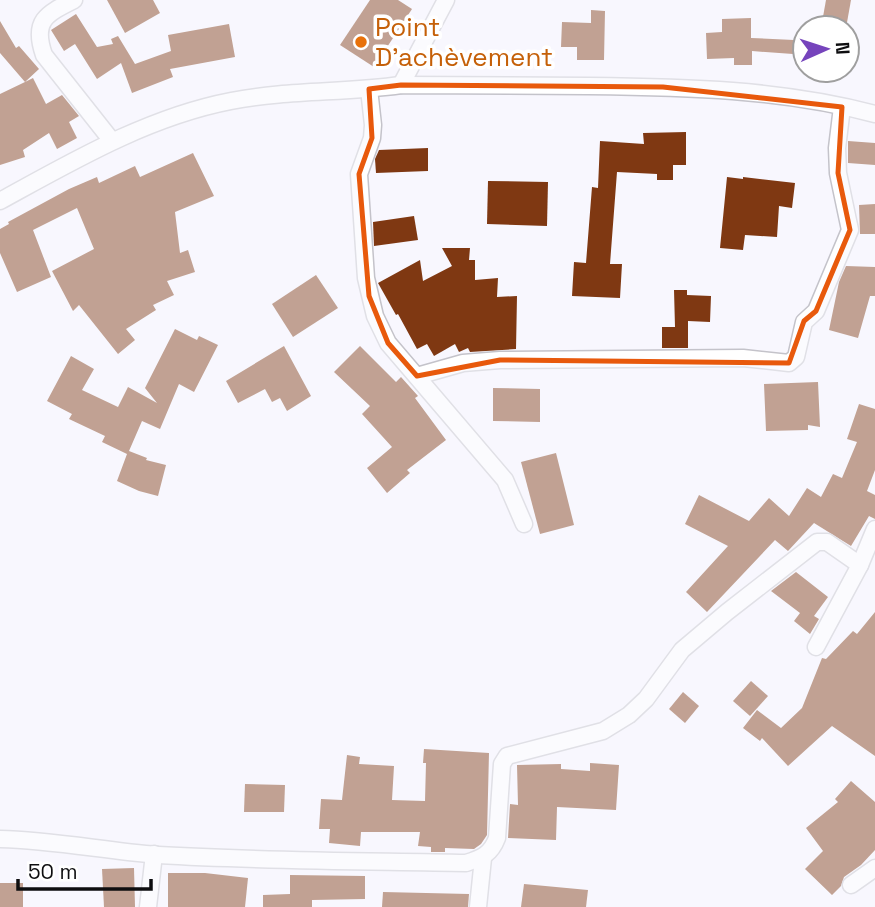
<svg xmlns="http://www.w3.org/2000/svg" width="875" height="907" viewBox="0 0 875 907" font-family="'Space Grotesk',sans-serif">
<rect width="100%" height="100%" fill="#f8f7fe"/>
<g fill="#7f3812">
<path d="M107,0H153L160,13L125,33Z"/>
<path d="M370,0H398L412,9L374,67L340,45Z"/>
<path d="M826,0H851L846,28H821Z"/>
<path d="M591,10L605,11L604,60H577V47H561L562,22L591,23Z"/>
<path d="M76,14L97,47L113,44L111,39L118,36L135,64L171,51L168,35L229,24L235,57L170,69L173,77L132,93L121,63L97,79L75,44L64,51L51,30Z"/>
<path d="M751,18V38L794,40L793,54L752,51V65H734V58L707,59L706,33L722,32V19Z"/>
<path d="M0,21L16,48L19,46L39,69L25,82L33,78L46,104L62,95L79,116L69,122L77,138L57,149L49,133L23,150L25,157L0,165V94L25,82L0,53Z"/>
<path d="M686,132V165H673V180H657V174L617,172L610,264H622L620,298L572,296L574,262L586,263L592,187L598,188L600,141L644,144L643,133Z"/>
<path d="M848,141L875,143V165L848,163Z"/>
<path d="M428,148V171L376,173L375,159L379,150Z"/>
<path d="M193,153L214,196L175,212L180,253L188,250L195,272L167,281L174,295L153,305L156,310L126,329L135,340L118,354L79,305L73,311L52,271L94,249L77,208L33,230L51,277L17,292L0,253V229L9,224L8,222L69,189L97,177L99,183L135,166L140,177Z"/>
<path d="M727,177L743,179V177L795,183L792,208L779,206L777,237L745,235L743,250L720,248Z"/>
<path d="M488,181L548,182L547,226L487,224Z"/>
<path d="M875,204V234H860L859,205Z"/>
<path d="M414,216L418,240L374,246L373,222Z"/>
<path d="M442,248H470L469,260H475V280L498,278L497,297L517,296L516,349L470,352L468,348L459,352L455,344L434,356L427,344L417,349L398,314L396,315L378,283L420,260L423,281L452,266Z"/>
<path d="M846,266L875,267V296H870L858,338L829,330L839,282Z"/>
<path d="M316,275L338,308L293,337L272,304Z"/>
<path d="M674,290H687V295L711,296L710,322L688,321V348H662V327H675Z"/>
<path d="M175,329L197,340L199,336L218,345L194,392L179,384L160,429L142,421L129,451L147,458L146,460L166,465L158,496L139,491L117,481L127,454L102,442L105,436L69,419L72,414L47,401L71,356L94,369L82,390L118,407L128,387L157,403L145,388Z"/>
<path d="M284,346L311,396L287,411L280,398L272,402L265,389L238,403L226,381Z"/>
<path d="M360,346L396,382L401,377L418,396L415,398L446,440L407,470L410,473L387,493L367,468L392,447L362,414L370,406L334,372Z"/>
<path d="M818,382L820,427L808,425V430L766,431L764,384Z"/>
<path d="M493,388L540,389V422L493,421Z"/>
<path d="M859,404L875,409V470L867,491L875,495V519L869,516L851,546L814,523L788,551L775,540L707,612L686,592L728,546L685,524L699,495L749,521L769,498L789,516L807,488L821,497L833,474L842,478L857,442L847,439Z"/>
<path d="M556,453L574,525L540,534L521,462Z"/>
<path d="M796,572L828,597L814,616L819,619L810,634L794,621L800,613L771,591Z"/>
<path d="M875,612V756L832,726L788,766L762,738L760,741L743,728L757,710L781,728L802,708L822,658L826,659L853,631L857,634Z"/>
<path d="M751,681L768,696L750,716L733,701Z"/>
<path d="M683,692L699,706L685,723L669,709Z"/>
<path d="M424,749L489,753L487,835L481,844L474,849L445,848V852H431V847L418,846L420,832H361L360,846L329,843L330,829H319L321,799L342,800L347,755L360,757L359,764L394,766L392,800L425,801L426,763H423Z"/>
<path d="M590,763L619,765L616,810L557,807L556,840L508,838L510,804L518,805L517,765L561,764V769L590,771Z"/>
<path d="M851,781L875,802V850L861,865L844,877L841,886L832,895L805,869L823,851L806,828L838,802L835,799Z"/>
<path d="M245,784L285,785L284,812H244Z"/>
<path d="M134,868L135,907H104L102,869Z"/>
<path d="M168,873H205L248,878L245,907H168Z"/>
<path d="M290,875L365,876V899L312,900V907H263V895L290,894Z"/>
<rect x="0" y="883" width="23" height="24"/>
<path d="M524,884L588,890L586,907H521Z"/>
<path d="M383,892L469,894L468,907H382Z"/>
</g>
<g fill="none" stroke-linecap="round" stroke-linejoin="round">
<defs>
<g id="street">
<path d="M74,0C46,14 32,21 44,55L112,141"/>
<path d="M401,85L446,0"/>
<path d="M369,89L373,125L372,138L359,174L366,278L375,316L388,343L505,480L524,524"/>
<path d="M0,201C73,161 148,117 231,101C287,90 345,93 401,85C464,85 526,86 588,86C684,87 782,89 875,114"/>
<path d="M417,376L463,363L500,360L743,358L789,363L796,357L804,322L816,311L850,230L838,173L837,148L842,107"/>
<path d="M816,647L860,565L875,529"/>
<path d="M0,839C53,840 105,851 158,855C261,861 364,861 466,863C482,858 491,854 497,838L502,764L507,756L603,731L629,715L646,699L682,650L727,612L817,542H827L860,565"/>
<path d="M851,885L875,868"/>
<path d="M148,907L154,854"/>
<path d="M478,907L483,858"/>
</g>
</defs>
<use href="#street" stroke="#c4c3ca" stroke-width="19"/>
<use href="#street" stroke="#fff" stroke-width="16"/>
</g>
<path d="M0 0H875V907H0ZM401,85L663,87L842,107L838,173L850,230L816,311L804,321L789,363L500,360L417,376L388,343L369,296L359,174L372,138L369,89Z" fill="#f8f7fe" fill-opacity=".55" fill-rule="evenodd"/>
<path fill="none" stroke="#e8590c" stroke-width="5" stroke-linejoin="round" d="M401,85L663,87L842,107L838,173L850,230L816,311L804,321L789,363L500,360L417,376L388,343L369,296L359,174L372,138L369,89Z"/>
<circle fill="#e8710a" stroke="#fff" stroke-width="2.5" cx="361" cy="42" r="7"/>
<g text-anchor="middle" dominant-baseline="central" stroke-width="7" stroke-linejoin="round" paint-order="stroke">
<g font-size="26" fill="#c56008" stroke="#fff" text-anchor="start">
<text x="375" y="27">Point<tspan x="375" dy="30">D’achèvement</tspan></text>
</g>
</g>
<g transform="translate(826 49) rotate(87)"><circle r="33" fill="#ffffff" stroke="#9f9f9f" stroke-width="2"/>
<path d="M0-5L12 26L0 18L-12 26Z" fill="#7644bc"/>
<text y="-10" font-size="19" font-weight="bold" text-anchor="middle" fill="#0e0e10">N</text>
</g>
<path d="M18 879v10h133v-10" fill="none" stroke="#0e0e10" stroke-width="3.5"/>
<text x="28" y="879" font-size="21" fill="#0e0e10" stroke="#ffffff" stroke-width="5" paint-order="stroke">50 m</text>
</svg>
